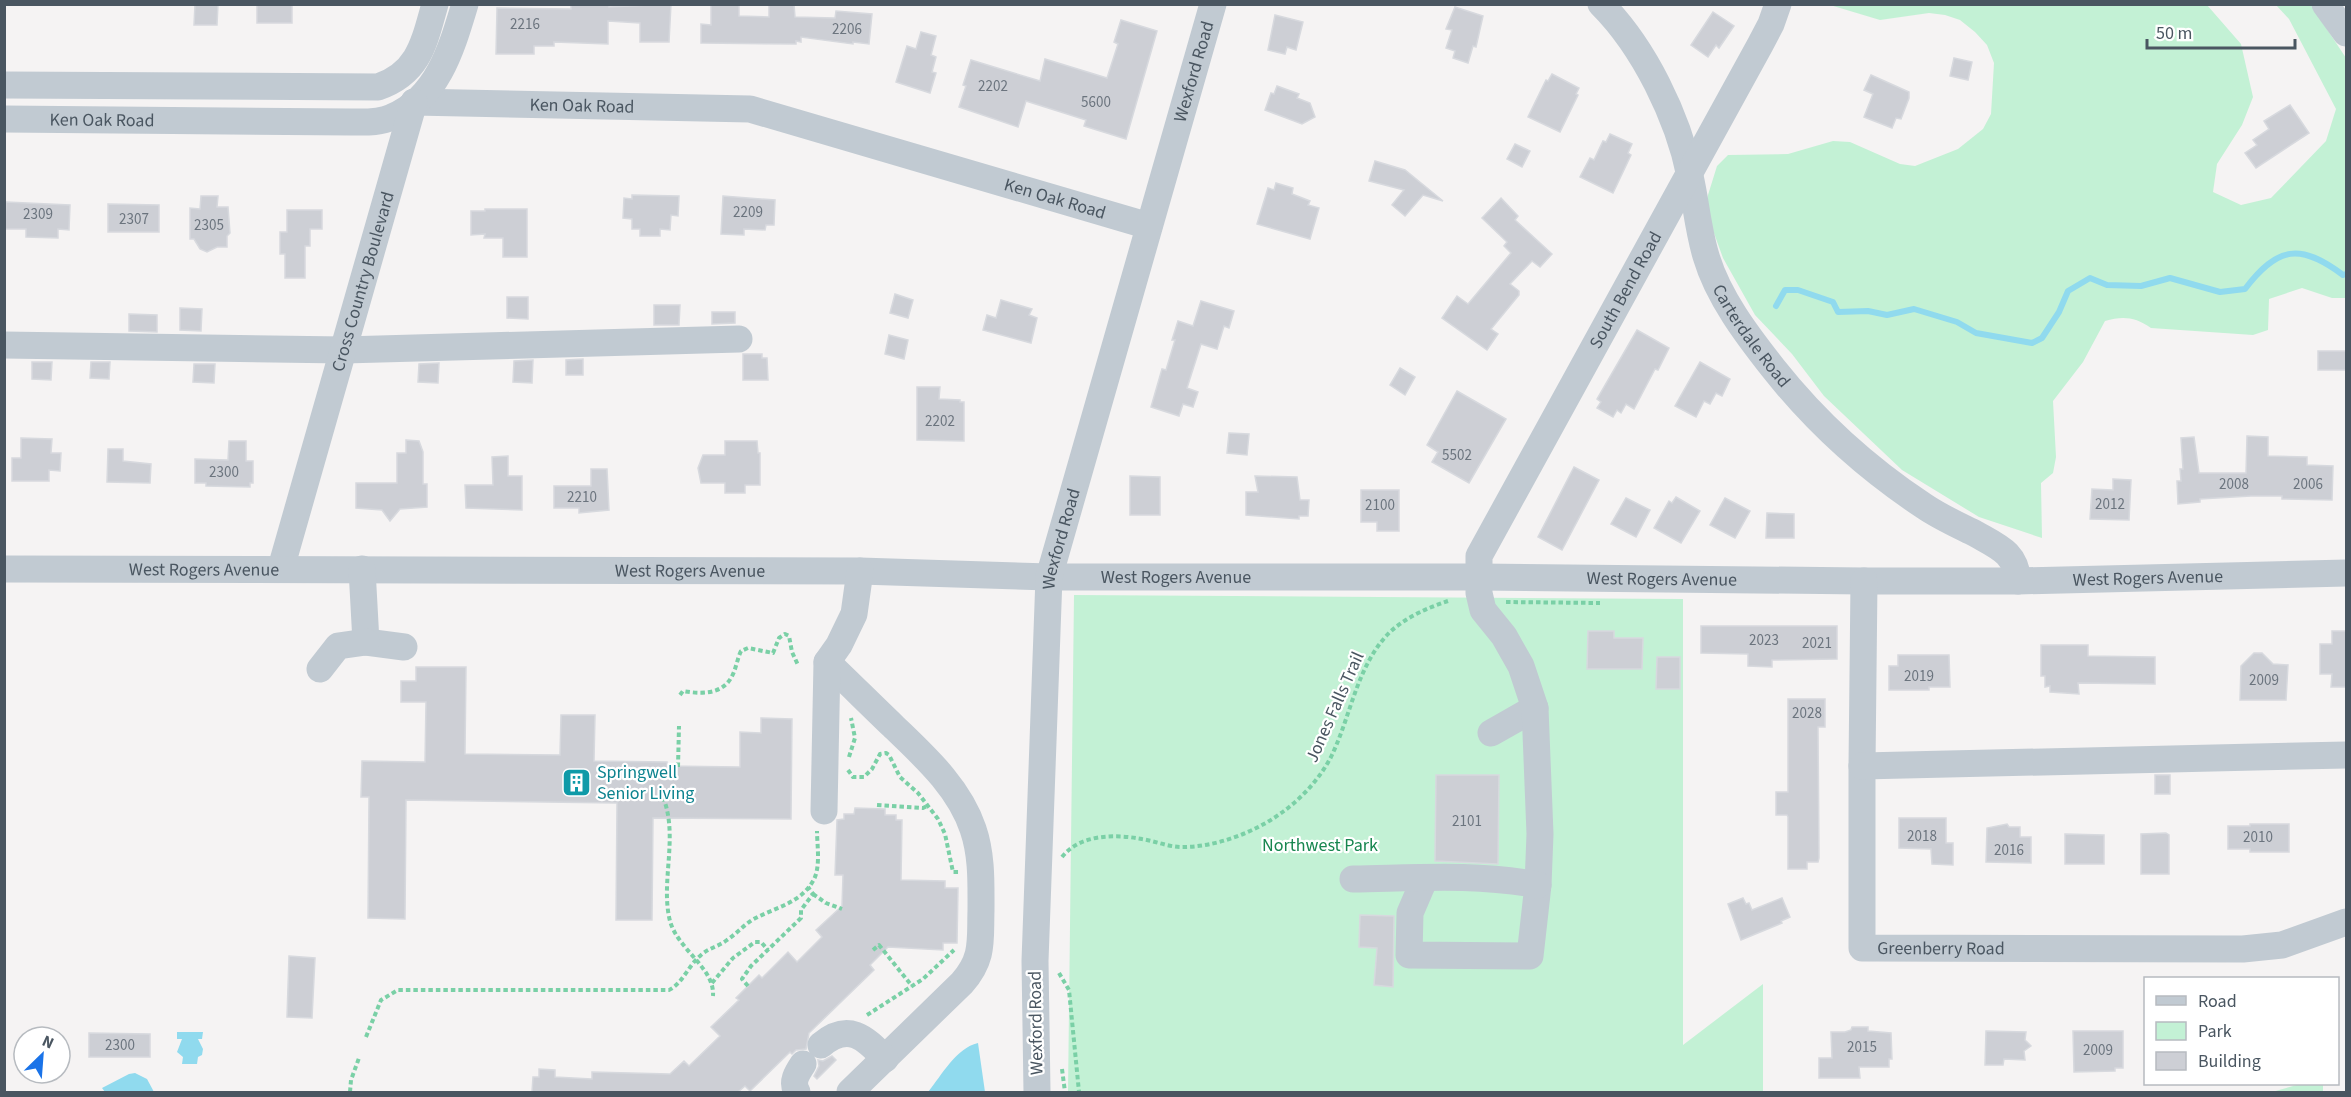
<svg xmlns="http://www.w3.org/2000/svg" width="2351" height="1097" viewBox="0 0 2351 1097" font-family="'Source Sans 3',sans-serif">
<rect width="100%" height="100%" fill="#f5f3f3"/>
<g fill="#c3f1d5">
<path d="M1830,5H2207L2241,44L2253,97L2242,125L2217,164L2213,192L2241,205L2271,198L2326,141L2336,109L2289,19L2276,5H2311L2346,58V298H2332L2302,288L2269,299L2268,330L2253,335L2151,328C2135,317 2123,316 2105,321L2083,362L2053,401L2056,457L2053,473L2041,483L2042,538L1979,517L1902,470L1824,396L1792,354L1755,315L1723,258L1706,211L1708,195L1717,166L1728,155L1788,154L1833,141L1850,142L1900,164L1915,166L1958,149L1983,129L1991,114L1994,63L1987,45L1975,32L1960,20L1945,15L1929,13L1880,20Z"/>
<path d="M1074,595L1683,599V1045L1763,984V1092H1068Z"/>
<path d="M2300,1084H2323V1092H2272Z"/>
</g>
<g fill="#90daee">
<path d="M177,1032H203L202,1039H198L203,1049L202,1055L198,1057L197,1064H182L183,1057L177,1052L182,1039H177Z"/>
<path d="M978,1043L985,1092H928C942,1075 956,1048 978,1043Z"/>
<path d="M135,1073L147,1079L154,1092H113L112,1091L105,1092L102,1088L129,1074Z"/>
</g>
<g fill="none" stroke-linecap="round" stroke-linejoin="round">
<path stroke="#90daee" stroke-width="6" d="M1776,306L1785,290H1798L1833,302L1838,312L1868,311L1887,315L1914,309L1957,322L1976,333L2032,343L2042,338L2059,312L2068,291L2090,278L2107,285L2141,286L2170,278L2220,292L2245,289C2278,246 2300,243 2343,275L2346,274"/>
</g>
<g fill="#cdcfd5" stroke="#d7d9de" stroke-width="1.5">
<path d="M195,4H218L217,25H194Z"/>
<rect x="257" y="4" width="35" height="19"/>
<path d="M571,4H609V7L671,4L669,42H640V23L608,21V44L554,42V46H534V54H496L497,8L571,9Z"/>
<path d="M711,4H739V16L769,17V4H794L795,17L835,18L836,11L872,14L869,44L853,42V44L801,37V42L796,41V44L701,43V24L711,25Z"/>
<path d="M1455,7L1483,16L1476,47L1473,46L1468,63L1453,58L1455,51L1446,48L1452,30L1446,29Z"/>
<path d="M1713,12L1734,26L1719,48L1716,45L1708,57L1691,45Z"/>
<path d="M1275,15L1303,22L1296,50L1287,47L1285,54L1268,50Z"/>
<path d="M1121,20L1157,31L1126,139L1084,126L1086,120L1026,101L1018,127L959,107L966,86L963,85L971,60L1040,81L1045,59L1107,78L1118,44L1114,42Z"/>
<path d="M921,32L936,36L931,55L936,57L932,72L936,73L930,93L896,82L907,46L916,49Z"/>
<path d="M1954,58L1972,62L1968,80L1950,76Z"/>
<path d="M1552,74L1579,88L1576,94L1578,95L1560,132L1528,117L1546,80L1548,81Z"/>
<path d="M1871,75L1909,92V98L1901,119L1896,118L1892,128L1864,117L1873,94L1864,90Z"/>
<path d="M1277,86L1299,94L1297,98L1310,103L1315,117L1302,124L1265,110L1271,93L1274,94Z"/>
<path d="M2290,105L2309,133L2256,168L2245,153L2257,145L2253,140L2269,129L2264,121Z"/>
<path d="M1610,134L1632,144L1628,153L1631,155L1613,193L1580,177L1590,158L1594,160L1603,141L1606,142Z"/>
<path d="M1515,144L1530,151L1522,167L1507,159Z"/>
<path d="M1375,161L1405,170L1443,201L1423,195L1405,216L1392,205L1404,190L1369,181Z"/>
<path d="M1276,183L1293,188L1292,194L1310,201L1308,205L1319,208L1310,239L1257,224L1268,188L1274,190Z"/>
<path d="M632,195L679,196L678,216L671,215L670,230L660,229V236H640V229H632V219L623,218L624,198L632,199Z"/>
<path d="M201,196H218L217,207H228L230,233L227,236V247H217L207,252L200,249L194,239H190V208L200,209Z"/>
<path d="M723,196L775,200L774,225H766L765,230L744,229V235L721,234Z"/>
<path d="M1501,198L1518,216L1515,220L1552,254L1540,267L1532,261L1510,284L1519,291V295L1491,329L1498,334L1487,350L1442,318L1457,296L1468,304L1511,253L1504,246L1507,242L1482,218Z"/>
<path d="M6,202L70,205L69,230L58,229V238L26,237V229H5Z"/>
<path d="M108,204L159,205V232H108Z"/>
<path d="M485,209H527V257H503V238H484L485,234L471,235V211H485Z"/>
<path d="M287,210H322V229H310V246H305V278H285V254H280V232H287Z"/>
<path d="M895,294L913,300L908,318L890,313Z"/>
<path d="M507,297H528V319L507,318Z"/>
<path d="M1001,300L1032,309L1029,315L1037,318L1031,343L983,330L987,315L996,318Z"/>
<path d="M1201,301L1234,311L1229,328L1224,326L1217,349L1201,344L1187,388L1198,392L1193,407L1183,404L1179,416L1151,407L1162,369L1166,370L1175,340H1172L1178,321L1193,326Z"/>
<path d="M654,305H680L679,325H654Z"/>
<path d="M180,308L202,309L201,331L180,330Z"/>
<path d="M712,312H735V323L712,324Z"/>
<path d="M129,314L157,315V332L129,331Z"/>
<path d="M1637,330L1669,348L1658,370L1655,369L1634,409L1626,404L1621,413L1617,410L1613,417L1597,408L1601,402L1597,399Z"/>
<path d="M889,335L908,340L904,359L885,354Z"/>
<rect x="2318" y="351" width="28" height="19"/>
<path d="M743,354H762V358H767L768,380H743Z"/>
<path d="M583,359V375H566V360Z"/>
<path d="M533,360L532,383L513,382L514,361Z"/>
<path d="M32,362H52L51,380L32,379Z"/>
<path d="M91,362H110L109,379L90,378Z"/>
<path d="M1700,362L1730,379L1722,396L1716,393L1710,404L1704,401L1696,417L1675,406Z"/>
<path d="M439,363L438,383L418,382L419,364Z"/>
<path d="M194,364H215L214,383L193,382Z"/>
<path d="M1400,368L1415,377L1405,395L1390,385Z"/>
<path d="M917,387H940L939,399L960,400V402H964V441L917,440Z"/>
<path d="M1457,391L1506,419L1469,483L1432,462L1438,452L1427,445Z"/>
<path d="M1229,433L1249,434L1247,455L1227,453Z"/>
<path d="M2247,436L2268,437V456L2307,457V465L2333,466L2332,500L2282,499V496H2251L2200,499V502L2178,504L2177,481H2181L2180,469H2183L2181,438L2194,437L2199,473H2246Z"/>
<path d="M21,438L52,439L51,453H61L60,471L49,470V481H12V458H21Z"/>
<path d="M406,440L419,441L423,452V484H427V507L400,509L390,521L382,510L356,508V483H397V453H406Z"/>
<path d="M229,441H246V461H253V483H250V487L206,486V483H195V459L228,460Z"/>
<path d="M725,441H757L758,453H760V485H745V493H725V483H701L698,468L703,455H725Z"/>
<path d="M108,449H123V461L151,464L150,483L107,482Z"/>
<path d="M508,456V476H522V510L466,508L465,485H493L492,457Z"/>
<path d="M1574,467L1599,480L1562,550L1538,537Z"/>
<path d="M591,469H607L609,510L579,513V508H554V486H591Z"/>
<path d="M1130,476L1160,477V515H1130Z"/>
<path d="M1255,476L1297,477L1300,500H1309L1308,516H1299V519L1246,515V492H1258Z"/>
<path d="M2113,479L2131,480L2129,520L2090,519L2092,489L2113,490Z"/>
<path d="M1361,490H1399V531H1377V522H1361Z"/>
<path d="M1676,497L1700,511L1681,543L1654,528L1669,501L1672,503Z"/>
<path d="M1626,498L1650,510L1636,537L1611,524Z"/>
<path d="M1725,498L1750,511L1735,538L1710,525Z"/>
<path d="M1767,513L1794,514V538H1766Z"/>
<path d="M1701,626H1837V659L1772,660V667L1748,666V654L1701,653Z"/>
<path d="M1588,631H1614V638H1643L1642,669H1587Z"/>
<path d="M2332,631H2346V687H2331L2332,674H2320V644H2332Z"/>
<path d="M2041,645H2088V656L2155,657V684L2078,683L2079,694L2050,692V686L2045,687V676H2041Z"/>
<path d="M2254,653H2262L2273,664L2288,665L2286,700H2240L2241,666Z"/>
<path d="M1898,655H1949L1950,687H1929V690H1889V666H1898Z"/>
<path d="M1657,657H1680V689H1656Z"/>
<path d="M416,667H466L465,754L560,755L561,715H595L594,761L667,762V766L740,767V732L761,733V718L792,719L791,819L653,818L652,920H616L617,803L406,800L405,919L368,918L369,797H361L362,761L425,762L426,702H401V681H416Z"/>
<path d="M1788,699H1825V727H1818L1819,858L1818,862H1807V869H1788V817L1787,815H1776V792H1788Z"/>
<path d="M1436,775H1499L1498,864L1435,861Z"/>
<rect x="2155" y="775" width="15" height="19"/>
<path d="M855,808L885,809V815H896V820H902L901,880L945,881V888H958L957,943H943V950L888,947L870,965L874,970L809,1033L806,1049L796,1050L792,1054L790,1052L750,1091L745,1086L738,1092H532L533,1077H539V1069L555,1070V1077L592,1079V1072L670,1074L684,1061L689,1066L720,1036L711,1027L739,1000L736,998L759,975L762,978L788,952L797,962L822,937L816,930L842,906L843,875H835L837,820L844,819V814H854Z"/>
<path d="M1899,818H1946V843H1953V865L1932,864L1931,849L1899,848Z"/>
<path d="M2007,824L2009,827H2020V837H2031V863L1986,862L1987,828Z"/>
<path d="M2250,824H2289V852H2250V849H2228V826H2250Z"/>
<path d="M2166,833L2169,835V874H2141V834Z"/>
<path d="M2065,834L2104,835V864H2065Z"/>
<path d="M1743,898L1746,904L1749,903L1752,910L1782,898L1790,917L1781,921L1782,923L1741,940L1728,904Z"/>
<path d="M1360,915L1394,916L1393,987L1374,985L1377,948L1359,947Z"/>
<path d="M289,956L315,958L312,1018L287,1017Z"/>
<path d="M1852,1027H1868V1031L1891,1033L1892,1059H1889V1067H1859L1860,1078H1819V1058H1832L1831,1032H1845L1851,1030Z"/>
<path d="M1986,1031L2026,1032L2025,1040L2031,1046L2024,1051L2025,1060L2004,1059L2003,1065H1985Z"/>
<path d="M2073,1031H2123V1068H2115V1071L2074,1072Z"/>
<path d="M89,1033L150,1034V1057H89Z"/>
<path d="M832,1056L836,1060L817,1079L814,1076L819,1066L818,1060L823,1061Z"/>
</g>
<g fill="none" stroke-linecap="round" stroke-linejoin="round">
<g stroke="#7ad0a6" stroke-width="4" stroke-dasharray="4.5 3" stroke-linecap="butt">
<path d="M1506,602L1600,603"/>
<path d="M680,695L683,691C700,694 721,695 731,678C736,670 737,659 741,651L748,648L773,653L779,638L785,634L789,636L792,652L798,665"/>
<path d="M849,757L855,738L851,718"/>
<path d="M678,767L679,726"/>
<path d="M848,770L853,777H864L872,769L880,754L886,753L889,755L900,777L918,793L938,819L945,834L953,872H960"/>
<path d="M663,797C679,837 660,882 670,921C678,950 715,968 713,996"/>
<path d="M877,805L923,808L929,805"/>
<path d="M1062,857C1080,834 1115,834 1142,839C1155,841 1168,847 1182,847C1217,847 1256,832 1284,811C1303,797 1320,778 1331,757C1351,716 1356,668 1388,634C1404,618 1427,608 1448,601"/>
<path d="M813,894L826,903L842,909"/>
<path d="M873,950L879,945L912,986"/>
<path d="M1059,973L1069,990L1079,1092"/>
<path d="M712,983L733,958L755,942H761L768,950"/>
<path d="M748,986L742,979L751,966L801,918V910L813,894L808,887"/>
<path d="M867,1015L923,979L954,950"/>
<path d="M366,1037L381,1000L398,990H669C683,983 688,966 700,956C708,948 718,947 727,940C736,934 743,926 752,920C773,908 800,904 813,881C821,868 817,845 817,831"/>
<path d="M1062,1069L1065,1092"/>
<path d="M350,1092L351,1080L359,1058"/>
</g>
<g stroke="#c1cad2" stroke-width="27">
<path id="s1" d="M1601,4C1644,47 1678,117 1690,176C1696,202 1698,230 1706,256C1718,297 1747,335 1773,368C1815,421 1868,469 1924,506C1940,517 1958,525 1976,534C1999,547 2016,553 2018,581"/>
<path d="M2325,4L2346,33"/>
<path d="M4,85L378,87C419,73 424,43 435,4"/>
<path id="s2" d="M414,102L750,109L1149,226"/>
<path id="s3" d="M4,119L351,122C365,122 380,123 392,117C438,98 452,47 465,4"/>
<path d="M4,345L344,350L739,339"/>
<path id="s4" d="M281,568L414,102"/>
<path id="s5" d="M4,569L860,571L1049,577H1479L1864,581H2018L2346,573"/>
<path d="M362,569L366,642L404,647"/>
<path id="s6" d="M1864,581L1862,766V948L2243,949L2282,945L2346,922"/>
<path d="M827,662C849,683 871,705 893,726C924,756 959,787 973,829C982,855 981,883 981,910C980,941 984,958 962,983L850,1092"/>
<path d="M320,669L338,646L366,642"/>
<path d="M1491,733L1535,708"/>
<path d="M1862,766L2346,755"/>
<path d="M824,811L827,662L839,645L854,614L860,571"/>
<path id="s7" d="M1425,878L1410,913L1409,955L1530,956L1538,885L1540,834L1535,708L1521,666L1504,636L1483,610L1479,593V556L1760,45L1771,24L1778,4"/>
<path d="M1353,879C1415,878 1476,873 1538,885"/>
<path d="M821,1045C848,1022 865,1037 885,1059"/>
<path d="M797,1092C791,1082 797,1073 803,1064"/>
<path id="s8" d="M1037,1092L1035,961L1049,577L1213,4"/>
</g>
</g>
<defs>
<symbol id="building-square" viewBox="-11 -11 22 22"><rect x="-9" y="-9" width="18" height="18" rx="4" fill="#0f9aa8" stroke="#fff"/><path d="M-4-6H4V6H1V3H-1V6H-4ZM-2.5-4.3h1.7v1.8h-1.7ZM.8-4.3h1.7v1.8H.8ZM-2.5-1h1.7V.8h-1.7ZM.8-1h1.7V.8H.8Z" fill="#fff"/></symbol>
</defs>
<g fill-rule="evenodd">
<use href="#building-square" x="560" y="766" width="33" height="33"/>
</g>
<g text-anchor="middle" dominant-baseline="central" stroke-width="4.5" stroke-linejoin="round" paint-order="stroke">
<g font-size="15" fill="#6b747e">
<text x="525" y="24">2216</text>
<text x="847" y="29">2206</text>
<text x="993" y="86">2202</text>
<text x="1096" y="102">5600</text>
<text x="748" y="212">2209</text>
<text x="38" y="214">2309</text>
<text x="134" y="219">2307</text>
<text x="209" y="225">2305</text>
<text x="940" y="421">2202</text>
<text x="1457" y="455">5502</text>
<text x="224" y="472">2300</text>
<text x="2234" y="484">2008</text>
<text x="2308" y="484">2006</text>
<text x="582" y="497">2210</text>
<text x="2110" y="504">2012</text>
<text x="1380" y="505">2100</text>
<text x="1764" y="640">2023</text>
<text x="1817" y="643">2021</text>
<text x="1919" y="676">2019</text>
<text x="2264" y="680">2009</text>
<text x="1807" y="713">2028</text>
<text x="1467" y="821">2101</text>
<text x="1922" y="836">2018</text>
<text x="2258" y="837">2010</text>
<text x="2009" y="850">2016</text>
<text x="120" y="1045">2300</text>
<text x="1862" y="1047">2015</text>
<text x="2098" y="1050">2009</text>
</g>
<g font-size="18" fill="#4a5661" stroke="#fff">
<text stroke="none"><textPath href="#s8" startOffset="1041">Wexford Road</textPath></text>
<text stroke="none"><textPath href="#s2" startOffset="168">Ken Oak Road</textPath></text>
<text stroke="none"><textPath href="#s3" startOffset="98">Ken Oak Road</textPath></text>
<text stroke="none"><textPath href="#s2" startOffset="654">Ken Oak Road</textPath></text>
<text stroke="none"><textPath href="#s4" startOffset="298">Cross Country Boulevard</textPath></text>
<text stroke="none"><textPath href="#s7" startOffset="920">South Bend Road</textPath></text>
<text stroke="none"><textPath href="#s1" startOffset="370">Carterdale Road</textPath></text>
<text stroke="none"><textPath href="#s8" startOffset="555">Wexford Road</textPath></text>
<text stroke="none"><textPath href="#s5" startOffset="200">West Rogers Avenue</textPath></text>
<text stroke="none"><textPath href="#s5" startOffset="686">West Rogers Avenue</textPath></text>
<text stroke="none"><textPath href="#s5" startOffset="1172">West Rogers Avenue</textPath></text>
<text stroke="none"><textPath href="#s5" startOffset="2144">West Rogers Avenue</textPath></text>
<text stroke="none"><textPath href="#s5" startOffset="1658">West Rogers Avenue</textPath></text>
<text transform="translate(1335 707) rotate(-66)">Jones Falls Trail</text>
<text stroke="none"><textPath href="#s6" startOffset="446">Greenberry Road</textPath></text>
<text transform="translate(1036 1023) rotate(-91)">Wexford Road</text>
</g>
<g font-size="18" fill="#0d838f" stroke="#fff" text-anchor="start">
<text x="597" y="772">Springwell<tspan x="597" dy="21">Senior Living</tspan></text>
</g>
<g font-size="18" fill="#17864f" stroke="#fff">
<text x="1320" y="845">Northwest Park</text>
</g>
</g>
<rect width="2351" height="1097" fill="none" stroke="#4a5661" stroke-width="12"/>
<rect x="2144" y="977" width="195" height="108" fill="#ffffff" stroke="#b7bbc0" stroke-width="1.5"/>
<rect x="2156" y="996" width="30" height="9" fill="#c1cad2" stroke="#b7bbc0" stroke-width="1.5"/>
<text x="2198" y="1007" font-size="18" fill="#4a5661">Road</text>
<rect x="2156" y="1022" width="30" height="18" fill="#c3f1d5" stroke="#b7bbc0" stroke-width="1.5"/>
<text x="2198" y="1037" font-size="18" fill="#4a5661">Park</text>
<rect x="2156" y="1052" width="30" height="18" fill="#cdcfd5" stroke="#b7bbc0" stroke-width="1.5"/>
<text x="2198" y="1067" font-size="18" fill="#4a5661">Building</text>
<g transform="translate(42 1055) rotate(25)"><circle r="28" fill="#ffffff" stroke="#b7bbc0" stroke-width="1.5"/>
<path d="M0-4.5L10 22L0 15L-10 22Z" fill="#1a73e8"/>
<text y="-9" font-size="16" font-weight="bold" text-anchor="middle" fill="#4a5661">N</text>
</g>
<path d="M2147 39v9h148v-9" fill="none" stroke="#4a5661" stroke-width="3"/>
<text x="2156" y="39" font-size="18" fill="#4a5661" stroke="#ffffff" stroke-width="4.5" paint-order="stroke">50 m</text>
</svg>
